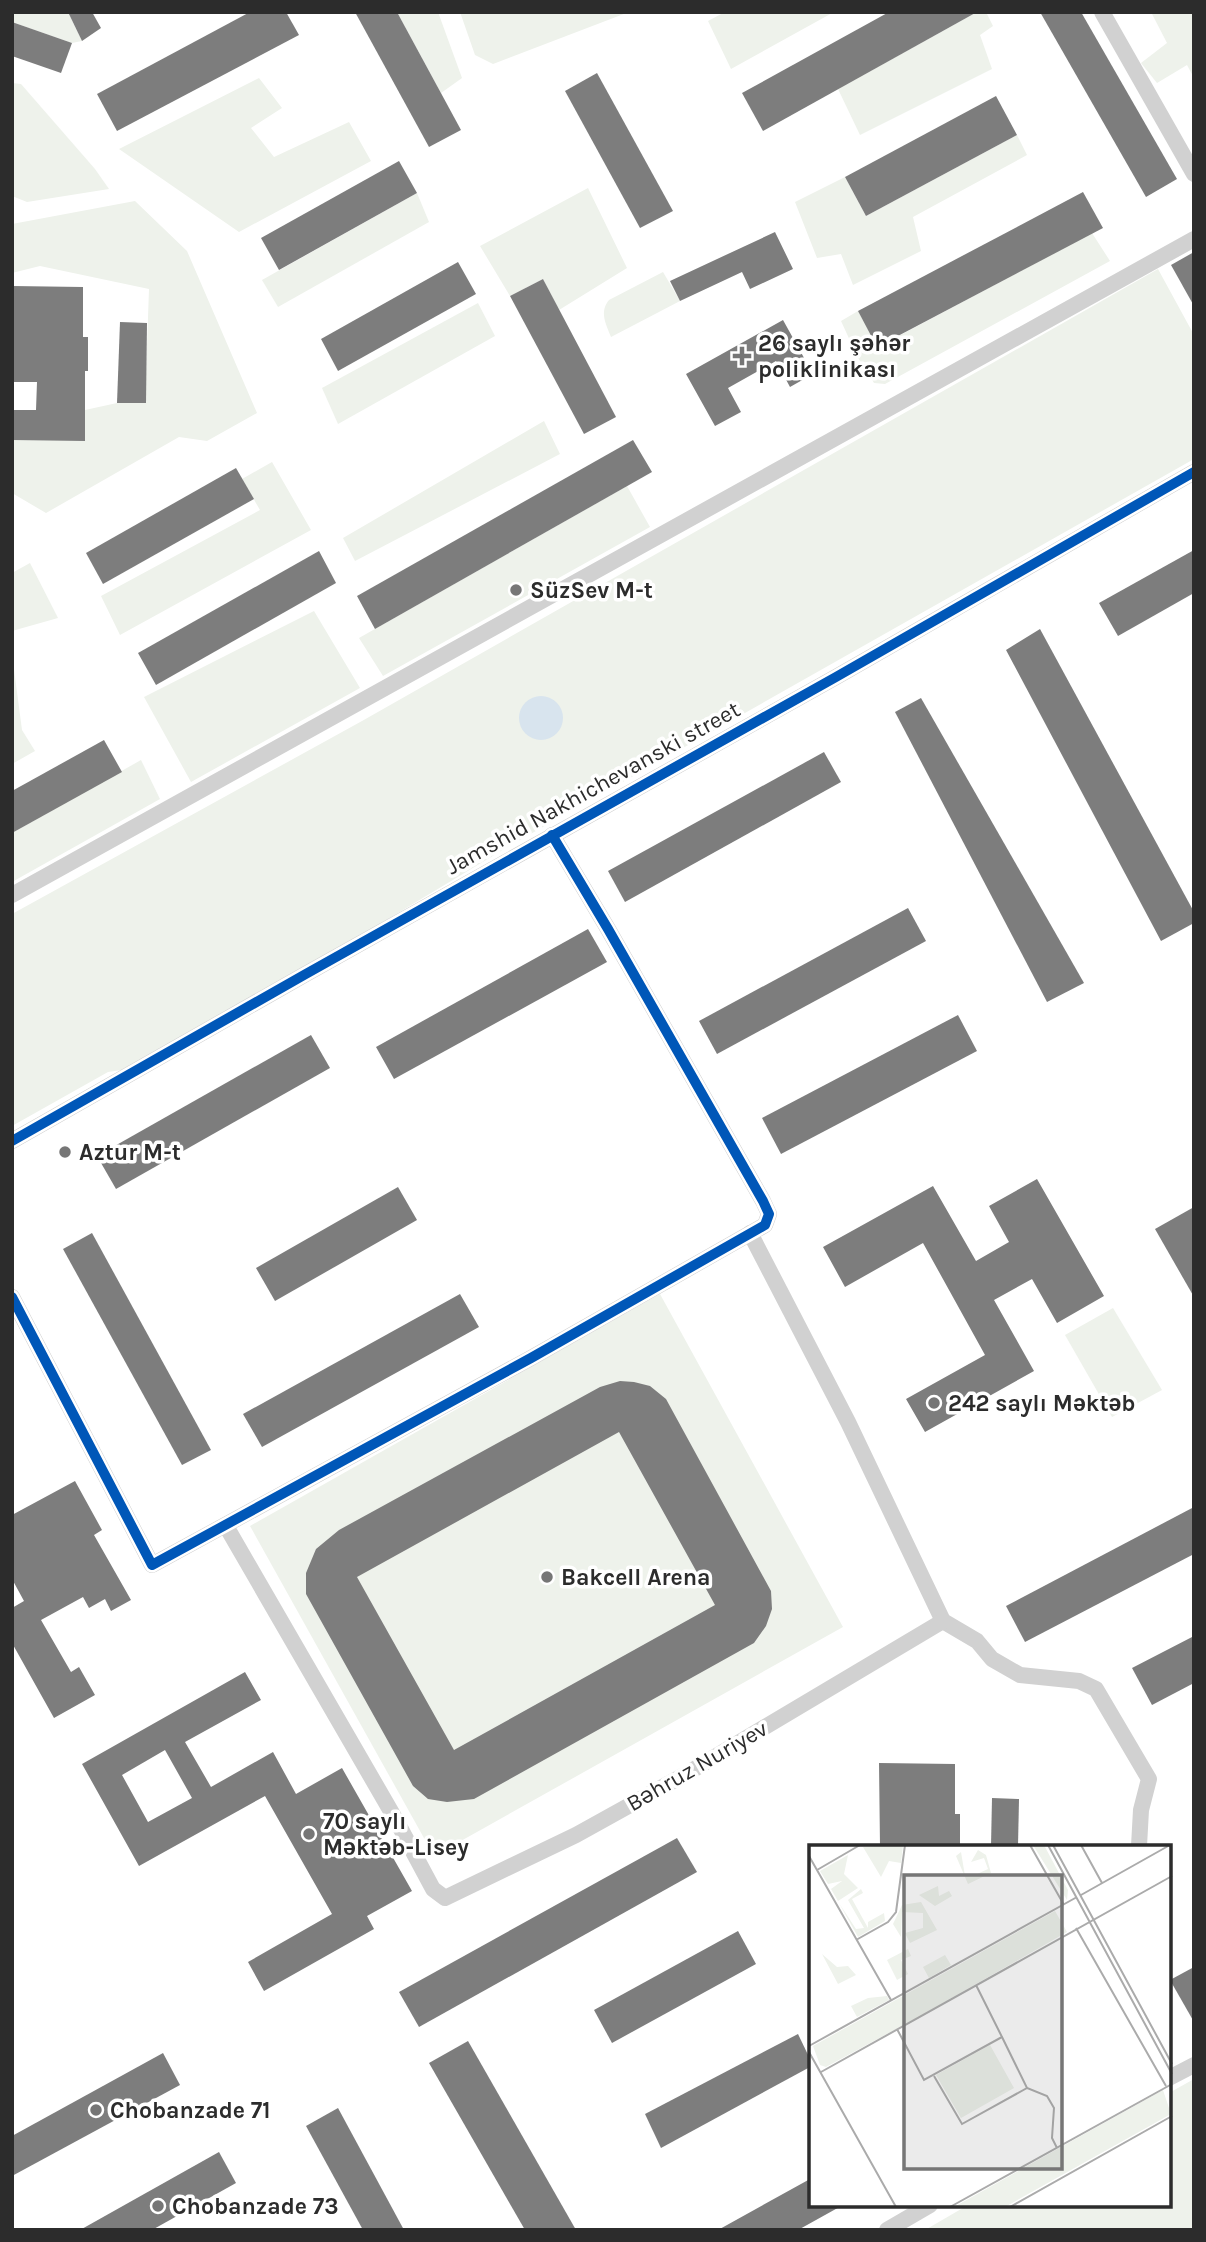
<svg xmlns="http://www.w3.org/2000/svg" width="1206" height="2242" viewBox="0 0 1206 2242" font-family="Karla,sans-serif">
<rect width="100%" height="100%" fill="#fff"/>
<g fill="#eef2eb">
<path d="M12,12H68L82,41L72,43L12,22Z"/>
<path d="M397,12H438L462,78L441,93Z"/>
<path d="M460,12H629L493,64L475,55Z"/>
<path d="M725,12H834L731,69L708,21Z"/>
<path d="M977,12H986L993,26L980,35L992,69L860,135L838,89Z"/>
<path d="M1151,12H1194V78L1187,65L1157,83L1141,63L1167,43Z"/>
<path d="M259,78L282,108L251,128L274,157L349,122L371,161L239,232L119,149Z"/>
<path d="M12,83L21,84L95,169L109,189L27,202L12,196Z"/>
<path d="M1017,135L1027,155L913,217L921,251L853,285L841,254L817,258L795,202L845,177L866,216Z"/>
<path d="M588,188L627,268L559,310L543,279L510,296L480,246Z"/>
<path d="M417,193L429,222L278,307L262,280Z"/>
<path d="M135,201L187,251L257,413L207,441L179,437L46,513L12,493V440H85V410L117,403H145L149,289L40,266L12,273V224Z"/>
<path d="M1092,233L1110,261L885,384L874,383L858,358L841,321L858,311L878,347Z"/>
<path d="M1158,269L1194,335V459L506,848L142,1067L108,1072L12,1126V914L362,721Z"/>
<path d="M663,272L680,301L611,337C606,324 599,312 609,300Z"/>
<path d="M478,303L495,336L338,424L322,388Z"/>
<path d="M544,421L560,454L355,561L343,538Z"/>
<path d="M272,462L311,530L120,635L101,596L260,510L242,479Z"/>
<path d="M627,486L650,527L383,676L359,638Z"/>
<path d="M30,563L58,618L12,631V573Z"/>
<path d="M314,611L360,688L191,782L144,697Z"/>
<path d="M12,654L22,730L35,751L12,764Z"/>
<path d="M141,760L160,799L12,882V833Z"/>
<path d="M660,1294L843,1627L434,1856L250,1526Z"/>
<path d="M1113,1308L1162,1390L1112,1417L1065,1335Z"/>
<path d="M1194,2079V2230H925L968,2205H1169V2093Z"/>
</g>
<circle fill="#d8e4ee" cx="541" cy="718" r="22"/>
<g fill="#7d7d7d" fill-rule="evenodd">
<path d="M68,12H92L101,28L82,41Z"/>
<path d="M250,12H286L299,35L117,131L97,94Z"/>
<path d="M355,12H397L461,130L429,147Z"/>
<path d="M889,12H977L763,131L742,93Z"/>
<path d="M1040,12H1081L1177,179L1146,197Z"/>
<path d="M12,22L72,43L61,73L12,56Z"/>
<path d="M597,73L673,211L640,228L565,91Z"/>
<path d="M996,96L1017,135L866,216L845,177Z"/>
<path d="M399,161L417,193L279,270L261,238Z"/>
<path d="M1083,192L1103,228L877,347L858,311Z"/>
<path d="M775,232L793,269L750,289L742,272L680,301L670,281Z"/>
<path d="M1194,252V306L1171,265Z"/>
<path d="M458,262L476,294L338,371L321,339Z"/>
<path d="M543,279L616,417L584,434L510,296Z"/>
<path d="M12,286L83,287V337H88V371H85V441L12,440V410H36L37,382H12Z"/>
<path d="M783,320L813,374L790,387L776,361L728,388L741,412L715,426L686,374Z"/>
<path d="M120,322L147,323L146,403H117Z"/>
<path d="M633,440L652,472L375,629L357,596Z"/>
<path d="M236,468L254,499L103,584L86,553Z"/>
<path d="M1194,550V593L1118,636L1099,603Z"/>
<path d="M319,551L336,583L156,685L138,653Z"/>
<path d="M1040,629L1194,912V923L1161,941L1006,650Z"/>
<path d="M921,698L1084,983L1047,1002L895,712Z"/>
<path d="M104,740L122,772L12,833V791Z"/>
<path d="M824,752L841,782L625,902L608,871Z"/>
<path d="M908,908L926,941L717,1054L699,1021Z"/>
<path d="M588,929L607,962L394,1079L376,1047Z"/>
<path d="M958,1015L977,1051L781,1154L762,1118Z"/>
<path d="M311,1035L330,1068L116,1189L97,1156Z"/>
<path d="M1037,1179L1104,1296L1057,1323L1032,1279L994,1300L1034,1371L925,1432L906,1399L985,1355L923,1243L845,1287L823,1247L933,1186L976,1261L1009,1242L989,1206Z"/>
<path d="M398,1187L417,1220L275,1301L256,1268Z"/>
<path d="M1194,1207V1297L1155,1229Z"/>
<path d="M92,1233L211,1450L182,1465L63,1249Z"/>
<path d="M460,1294L479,1327L262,1447L243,1414Z"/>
<path d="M620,1381L634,1382L650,1386L666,1399L771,1591L772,1609L766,1626L754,1643L474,1799L447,1802L428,1799L413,1786L306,1594V1573L316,1549L339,1530L600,1387ZM619,1432L715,1605L454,1750L357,1577Z"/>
<path d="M75,1481L102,1530L94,1535L131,1600L111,1611L105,1599L89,1608L83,1597L41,1620L71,1672L79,1667L95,1695L54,1718L12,1643V1608L24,1601L12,1579V1515Z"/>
<path d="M1194,1507V1554L1025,1642L1006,1606Z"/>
<path d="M1194,1636V1683L1152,1705L1132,1668Z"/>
<path d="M245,1672L261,1700L185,1742L211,1787L273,1752L296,1794L342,1768L412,1891L367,1916L374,1929L264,1991L248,1962L332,1914L265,1796L139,1866L82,1764ZM165,1750L192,1798L148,1822L122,1775Z"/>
<path d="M879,1763L955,1764V1814H960V1846H880Z"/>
<path d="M992,1798L1019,1799L1018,1846H991Z"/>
<path d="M677,1838L697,1872L419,2027L399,1992Z"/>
<path d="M738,1931L756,1964L612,2043L594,2010Z"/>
<path d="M1194,1967V2022L1170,1980Z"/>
<path d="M798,2034L810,2059V2067L661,2148L645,2114Z"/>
<path d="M468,2041L576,2230H525L429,2063Z"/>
<path d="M163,2053L180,2085L12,2176V2136Z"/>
<path d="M338,2108L404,2230H363L306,2126Z"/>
<path d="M219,2152L236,2183L152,2230H80Z"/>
<path d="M810,2179V2205H843L798,2230H718Z"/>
</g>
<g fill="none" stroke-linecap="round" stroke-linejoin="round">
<g stroke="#d1d1d1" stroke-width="16">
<path d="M1102,12L1194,174"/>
<path d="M12,895L1194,239"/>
<path d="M12,1141L304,975L836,677L1194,472"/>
<path d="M750,1233L848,1422L943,1621L977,1641L992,1659L1020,1675L1079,1681L1096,1689L1149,1779L1141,1810L1139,1846"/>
<path d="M12,1297L152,1565L531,1358L765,1225L769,1214L763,1201L608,929L552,835"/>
<path d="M226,1526L396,1820L433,1889L445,1898L576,1835L686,1774L943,1621"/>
<path d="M1169,2078L1194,2065"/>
<path d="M887,2230L930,2205"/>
</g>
<defs>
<g id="cycleway">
<path d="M12,1141L304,975L836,677L1194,472"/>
<path d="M12,1297L152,1565L531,1358L765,1225L769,1214L763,1201L608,929L552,835"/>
</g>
</defs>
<use href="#cycleway" stroke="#fff" stroke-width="15"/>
<use href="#cycleway" stroke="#0057b8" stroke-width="10"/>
</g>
<g fill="#767676" stroke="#fff" stroke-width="2.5">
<path d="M738.5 345.5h7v7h7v7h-7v7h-7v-7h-7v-7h7z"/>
<circle cx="516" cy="590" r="7"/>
<circle cx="65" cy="1152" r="7"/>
<circle cx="934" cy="1403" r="7"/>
<circle cx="547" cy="1577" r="7"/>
<circle cx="309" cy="1834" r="7"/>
<circle cx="96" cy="2110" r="7"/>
<circle cx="158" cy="2206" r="7"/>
</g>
<g text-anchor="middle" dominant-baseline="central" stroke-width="7" stroke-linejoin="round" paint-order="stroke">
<g font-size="23" font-weight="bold" fill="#2c2c2c" stroke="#fff" text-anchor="start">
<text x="758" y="343">26 saylı şəhər<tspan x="758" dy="26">poliklinikası</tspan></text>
<text x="530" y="590">SüzSev M-t</text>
<text x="79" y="1152">Aztur M-t</text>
<text x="948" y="1403">242 saylı Məktəb</text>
<text x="561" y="1577">Bakcell Arena</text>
<text x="323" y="1821">70 saylı<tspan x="323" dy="26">Məktəb-Lisey</tspan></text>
<text x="110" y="2110">Chobanzade 71</text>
<text x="172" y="2206">Chobanzade 73</text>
</g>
<g font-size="23" fill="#2c2c2c" stroke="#fff">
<text transform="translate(593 788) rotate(-29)">Jamshid Nakhichevanski street</text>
<text transform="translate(697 1766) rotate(-30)">Bəhruz Nuriyev</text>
</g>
</g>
<g transform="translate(809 1845)">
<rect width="362" height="362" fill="#fff"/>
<path d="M94,0L92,18L80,16L72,32L54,2ZM224,0H235L259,45L258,55ZM169,5L177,10L182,28L159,39L147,11L152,7L156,31L168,29L179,24L175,13L162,17ZM39,10L35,29L49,43L29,56L22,44L33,36L19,39L11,26ZM129,41L130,51L140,46L143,51L126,61L110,50ZM52,44L54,48L43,54L59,83V77L75,68L76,76L49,92L30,58L47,84L55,83L39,55ZM112,57L128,85L101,98L96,88L114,83V68L93,67L92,92L84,79L93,60ZM246,66L258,87L113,170L17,222L11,220L4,201ZM99,104L102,111L92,115L99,129L88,135L78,115ZM13,109L28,122L39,121L47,130L29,139ZM136,110L142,120L120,133L114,122ZM78,151L80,155L48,172L42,161L59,153ZM181,200L205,243L152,273L127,230ZM354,245L362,269L196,362H145Z" fill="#eef2eb"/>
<path fill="none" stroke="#ababab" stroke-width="2" d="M221,0L255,60M239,0L363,229M244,0L363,219M272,0L293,38M0,11L82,155M8,25L51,0M272,50L361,0M267,83L357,241M47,95L79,77L87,67L96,0M88,184L115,235L193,192L167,140M193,192L218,243L238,251L245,263L243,293L248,303M0,201L268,52M0,207L87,362M12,227L363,31M125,231L153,279L218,243M141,362L363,239M201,362L363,271"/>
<path fill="#767676" fill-opacity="0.15" stroke="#767676" stroke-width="3.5" d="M95,30H253V324H95Z"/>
<rect width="362" height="362" fill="none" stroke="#2c2c2c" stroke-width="3.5"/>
</g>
<rect width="1206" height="2242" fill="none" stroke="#2c2c2c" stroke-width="28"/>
</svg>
